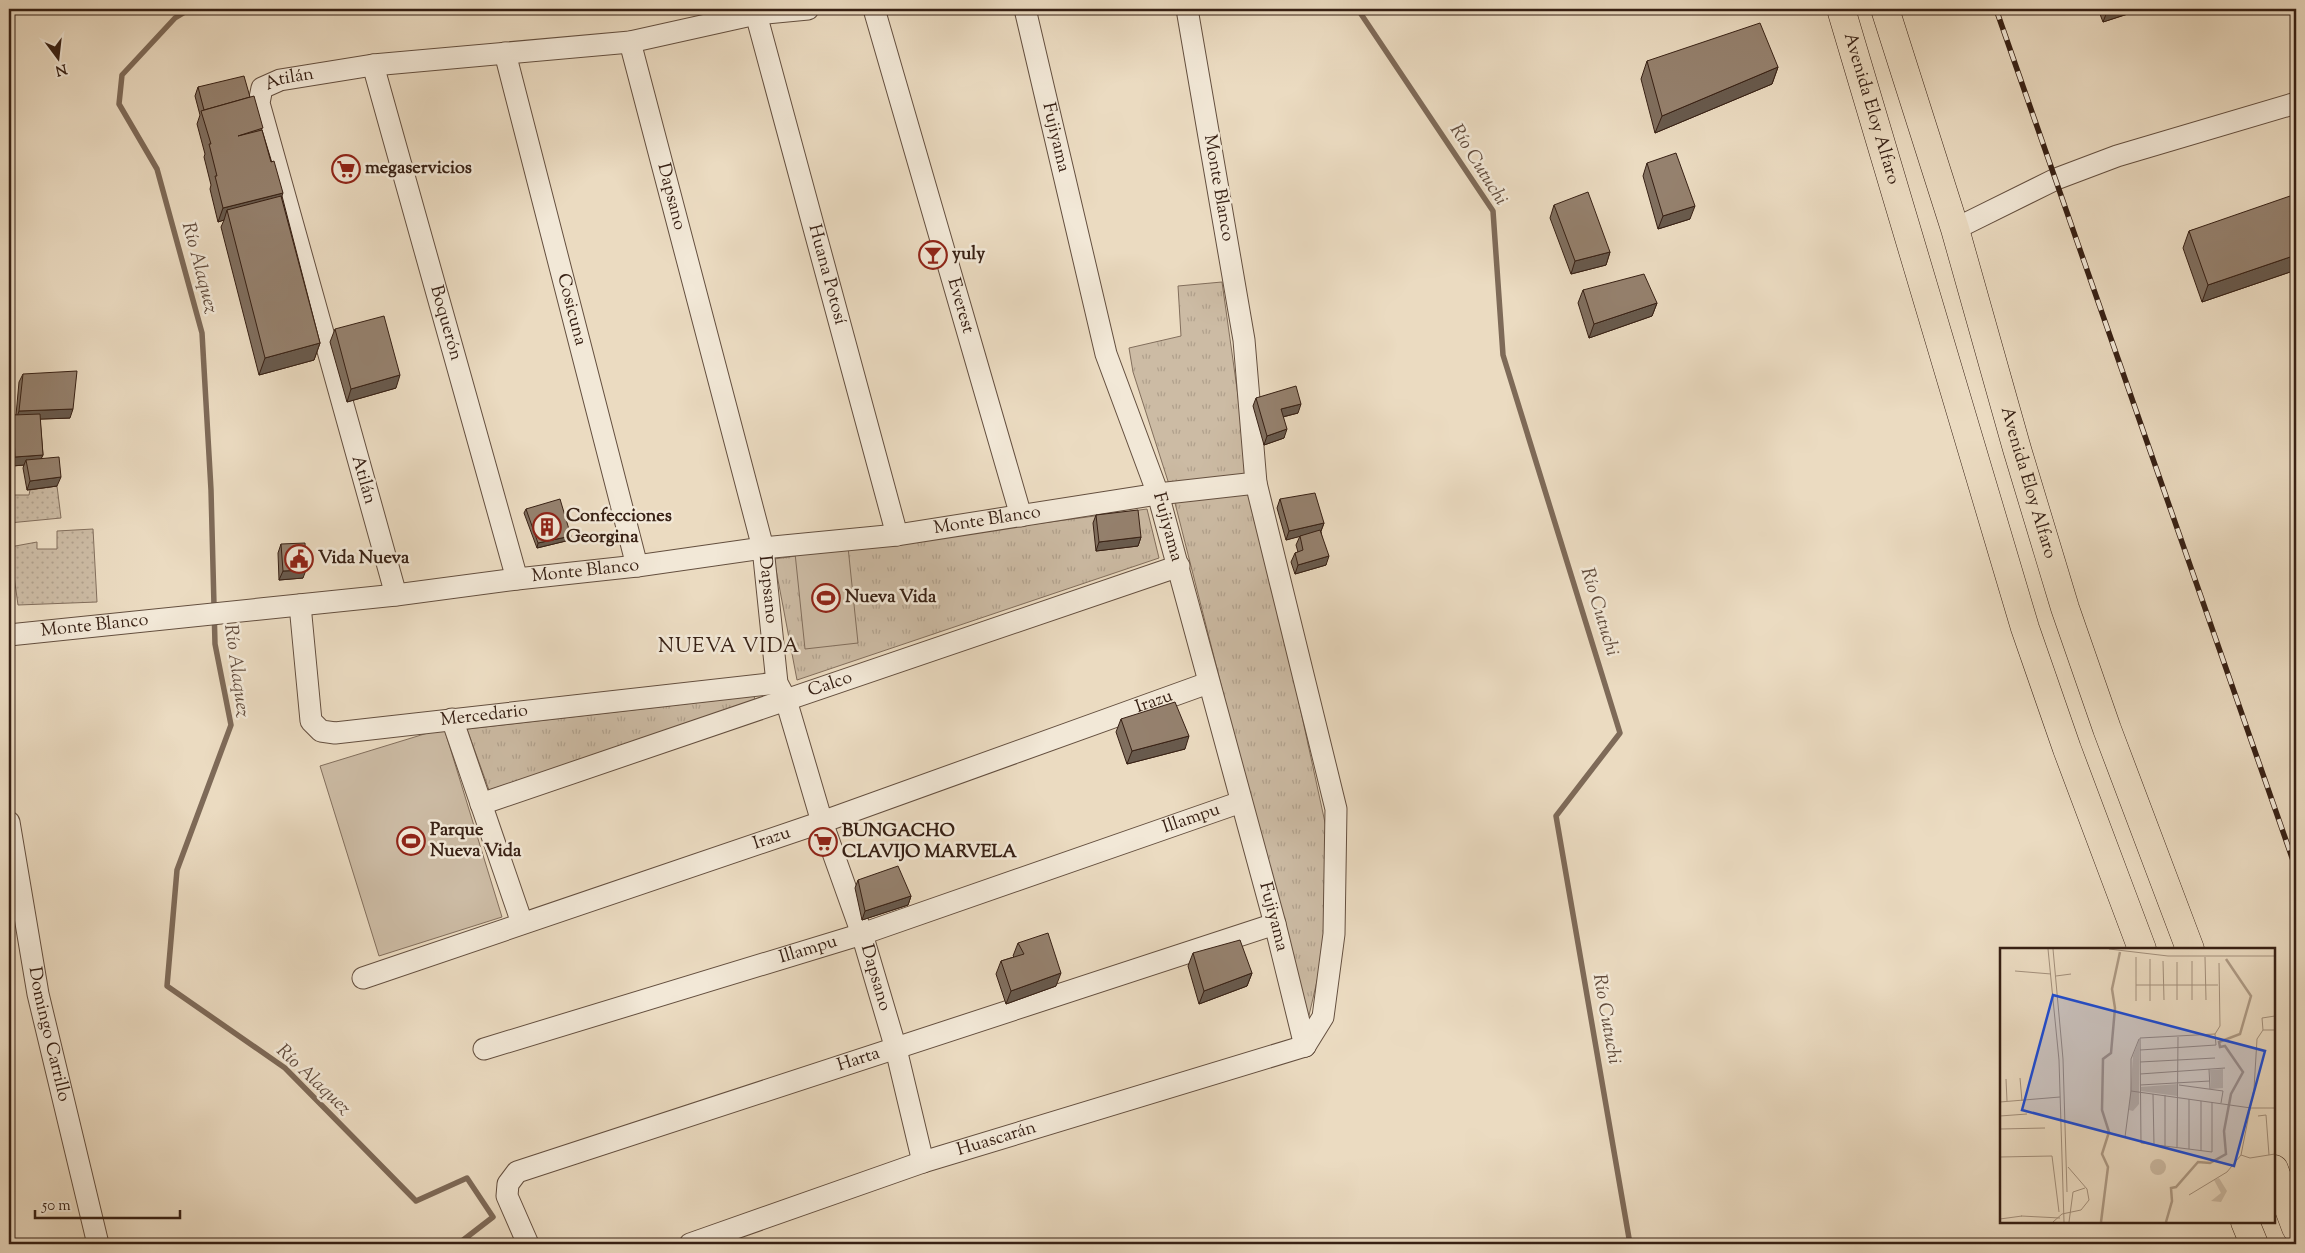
<svg xmlns="http://www.w3.org/2000/svg" width="2305" height="1253" viewBox="0 0 2305 1253" font-family="'Sorts Mill Goudy',serif">
<defs>
<pattern id="grass-dots" width="8" height="8" patternUnits="userSpaceOnUse" patternTransform="scale(1.25)"><rect width="8" height="8" fill="#ccbba4"/><path d="M2 2h.1M6 6h.1" fill="none" stroke="#b0a08c" stroke-width="1.8" stroke-linecap="round"/></pattern>
<pattern id="park-tufts" width="24" height="20" patternUnits="userSpaceOnUse" patternTransform="scale(1.25)"><rect width="24" height="20" fill="#ccbba4"/><path d="M3 7l-1-3M5 7V3M7 7l1-3M15 17l-1-3M17 17v-4M19 17l1-3" fill="none" stroke="#b0a08c"/></pattern>
</defs>
<rect width="100%" height="100%" fill="#ebdbc1"/>
<filter id="stains"><feTurbulence type="fractalNoise" baseFrequency=".004" numOctaves="4"/><feColorMatrix values="0 0 0 0 .2 0 0 0 0 .09 0 0 0 0 .02 0 0 0 .5 -.17"/></filter>
<radialGradient id="worn" r=".72"><stop offset=".6" stop-color="#630" stop-opacity="0"/><stop offset="1" stop-color="#630" stop-opacity=".3"/></radialGradient>
<g fill="url(#grass-dots)" stroke="#826e5c">
<path d="M57,486L61,518L9,523V495H29L30,490Z"/>
<path d="M93,529L97,602L18,605L10,547L37,542V549H57V531Z"/>
</g>
<g fill="url(#park-tufts)" stroke="#826e5c">
<path d="M1222,282L1248,467L1329,841L1327,938L1307,1024L1175,503L1133,372L1129,348L1181,336L1178,286Z"/>
<path d="M1147,509L1159,558L797,680L774,559Z"/>
<path d="M754,696L756,703L489,790L467,729Z"/>
</g>
<g fill="#ccbba4" stroke="#826e5c">
<path d="M848,547L858,643L805,649L795,553Z"/>
<path d="M444,728L502,917L379,956L320,766Z"/>
</g>
<g fill="none" stroke-linecap="round" stroke-linejoin="round">
<g stroke="#7e6a58" stroke-width="5.5">
<path d="M190,9L175,18L122,75L119,104L157,169L202,333L211,490L215,644L231,725L177,870L167,986L285,1068L416,1201L467,1178L493,1217L458,1244"/>
<path d="M1361,9V14L1493,211L1503,355L1620,733L1556,816L1630,1244"/>
</g>
<defs>
<g id="minor">
<path id="s1" d="M874,9L1021,516"/>
<path id="s2" d="M1025,9L1106,354L1158,494L1275,924L1305,1046"/>
<path id="s3" d="M756,14L897,535"/>
<path id="s4" d="M630,42L763,548L777,683L786,700L822,822L862,934L896,1049L923,1162"/>
<path id="s5" d="M505,53L637,566"/>
<path id="s6" d="M373,65L517,579"/>
<path d="M1955,229L2056,179L2117,156L2296,103"/>
<path d="M1256,483L1336,809L1334,934L1323,1017L1305,1046"/>
<path id="s7" d="M396,595L259,103L262,88L280,80L373,65L630,42L756,14L808,9"/>
<path id="s8" d="M300,605L311,721L321,731L335,733L777,683"/>
<path id="s9" d="M9,635L396,595L517,579L637,566L763,548L897,535L1158,494L1256,483L1244,340L1187,9"/>
<path d="M452,719L522,923"/>
<path id="s10" d="M481,804L1179,566"/>
<path id="s11" d="M9,822L38,994L98,1244"/>
<path id="s12" d="M363,978L822,822L1208,683"/>
<path id="s13" d="M484,1049L862,934L1241,802"/>
<path id="s14" d="M528,1244L507,1196L508,1184L517,1172L1275,924"/>
<path id="s15" d="M690,1244L923,1162L1305,1046"/>
</g>
<g id="primary">
<path id="s16" d="M1841,9L2025,628L2067,749L2142,949"/>
<path id="s17" d="M1885,9L1955,229L2017,449L2065,608L2107,729L2190,949"/>
<path d="M2274,1169L2296,1228"/>
<path d="M2245,1222L2254,1244"/>
</g>
</defs>
<use href="#minor" stroke="#644f3f" stroke-width="23"/>
<use href="#primary" stroke="#372014" stroke-width="29"/>
<use href="#minor" stroke="#f2e8d7" stroke-width="21"/>
<use href="#primary" stroke="#ebdbc1" stroke-width="28"/>
<defs>
<path id="rail" d="M1996,9L2296,869"/>
</defs>
<use href="#rail" stroke="#372014" stroke-width="5.5"/>
<use href="#rail" stroke="#f2e8d7" stroke-width="4" stroke-dasharray="11" stroke-linecap="butt"/>
</g>
<g fill="#806f5f" stroke="#372014">
<path d="M2098,9H2143L2103,22Z"/>
<path d="M1647,61L1778,67L1772,84L1655,133L1641,79Z"/>
<path d="M198,87L250,97L262,130L282,196L320,343L314,360L259,375L221,227L224,220L218,222L210,189L211,185L204,157L205,154L197,124L200,115L195,96Z"/>
<path d="M1647,163L1690,219L1658,229L1643,176Z"/>
<path d="M2296,204V270L2202,302L2183,248L2189,231Z"/>
<path d="M1554,205L1610,252L1606,265L1571,274L1550,218Z"/>
<path d="M1583,290L1657,303L1652,316L1589,338L1578,303Z"/>
<path d="M335,329L396,388L347,402L330,342Z"/>
<path d="M23,374L70,418L40,419L43,455L41,458L57,486L27,490L23,468L24,465L12,466L10,423L13,415H16L19,382Z"/>
<path d="M1256,398L1298,413L1283,417L1284,438L1264,445L1253,406Z"/>
<path d="M1280,499L1324,523L1321,531L1326,565L1295,574L1291,562L1295,553L1298,552L1296,545L1300,536L1286,540L1277,508Z"/>
<path d="M526,509L571,536L570,540L537,548L524,513Z"/>
<path d="M1096,515L1141,537L1138,546L1096,551L1093,523Z"/>
<path d="M281,544L303,578L279,580L278,553Z"/>
<path d="M1121,719L1185,749L1127,764L1116,732Z"/>
<path d="M858,880L911,896L908,905L862,920L855,888Z"/>
<path d="M1018,943L1056,986L1006,1004L996,974L1001,961L1014,957L1013,956Z"/>
<path d="M1193,953L1252,973L1247,986L1199,1004L1188,966Z"/>
</g>
<g fill="#685a4d" stroke="#372014">
<path d="M2108,9H2143L2103,22Z"/>
<path d="M1778,67L1772,84L1655,133L1662,116Z"/>
<path d="M283,193L278,206L227,210L224,220L218,222L223,208Z"/>
<path d="M1695,206L1690,219L1658,229L1663,216Z"/>
<path d="M1610,252L1606,265L1571,274L1575,261Z"/>
<path d="M2296,255V270L2202,302L2208,285Z"/>
<path d="M1657,303L1652,316L1589,338L1594,324Z"/>
<path d="M320,343L314,360L259,375L265,358Z"/>
<path d="M400,375L396,388L347,402L351,389Z"/>
<path d="M1301,404L1298,413L1278,418L1281,409Z"/>
<path d="M73,409L70,418L16,420L19,411Z"/>
<path d="M1287,429L1284,438L1264,445L1267,436Z"/>
<path d="M43,455L39,463L26,460L24,465L12,466L15,457Z"/>
<path d="M61,477L57,486L27,490L30,481Z"/>
<path d="M1324,523L1321,531L1286,540L1289,531Z"/>
<path d="M571,536L570,540L537,548L538,543Z"/>
<path d="M1141,537L1138,546L1096,551L1099,542Z"/>
<path d="M1329,556L1326,565L1295,574L1298,565Z"/>
<path d="M306,570L303,578L279,580L283,571Z"/>
<path d="M1189,736L1185,749L1127,764L1132,751Z"/>
<path d="M911,896L908,905L862,920L865,911Z"/>
<path d="M1061,973L1056,986L1006,1004L1011,991Z"/>
<path d="M1252,973L1247,986L1199,1004L1204,991Z"/>
</g>
<g fill="#95816e" stroke="#372014">
<path d="M1760,23L1778,67L1662,116L1647,61Z"/>
<path d="M244,76L250,97L204,110L198,87Z"/>
<path d="M254,96L263,128L238,136L262,130L271,162L274,161L283,193L223,208L215,176H217L209,144H211L201,111Z"/>
<path d="M1676,153L1695,206L1663,216L1647,163Z"/>
<path d="M1588,192L1610,252L1575,261L1554,205Z"/>
<path d="M2293,195L2296,204V255L2208,285L2189,231Z"/>
<path d="M281,196L320,343L265,358L227,210Z"/>
<path d="M1644,274L1657,303L1594,324L1583,290Z"/>
<path d="M384,316L400,375L351,389L335,329Z"/>
<path d="M77,371L73,409L19,411L23,374Z"/>
<path d="M1296,386L1301,404L1281,409L1287,429L1267,436L1256,398Z"/>
<path d="M40,414L43,455L15,457L13,415Z"/>
<path d="M59,457L61,477L30,481L26,460Z"/>
<path d="M1315,493L1324,523L1289,531L1280,499Z"/>
<path d="M560,499L571,536L538,543L526,509Z"/>
<path d="M1138,510L1141,537L1099,542L1096,515Z"/>
<path d="M1320,530L1329,556L1298,565L1295,553L1303,550L1300,536Z"/>
<path d="M305,543L306,570L283,571L281,544Z"/>
<path d="M1175,702L1189,736L1132,751L1121,719Z"/>
<path d="M898,866L911,896L865,911L858,880Z"/>
<path d="M1048,933L1061,973L1011,991L1001,961L1024,954L1018,943Z"/>
<path d="M1240,940L1252,973L1204,991L1193,953Z"/>
</g>
<defs>
<symbol id="supermarket-ring" viewBox="-11 -11 22 22"><circle r="9.5" fill="#f2e8d7" stroke="#8f2418" stroke-width="1.5"/><path d="M-6-5.5h2.5l.6 2H6L4.5 2H-2.5L-4.4-4H-6ZM-1.5 3.2a1.3 1.3 0 1 0 .1 0ZM3 3.2a1.3 1.3 0 1 0 .1 0Z" fill="#8f2418"/></symbol>
<symbol id="bar-ring" viewBox="-11 -11 22 22"><circle r="9.5" fill="#f2e8d7" stroke="#8f2418" stroke-width="1.5"/><path d="M-6-5H6L.8 .8V4.5H3.5V6h-7V4.5H-.8V.8Z" fill="#8f2418"/></symbol>
<symbol id="building-ring" viewBox="-11 -11 22 22"><circle r="9.5" fill="#f2e8d7" stroke="#8f2418" stroke-width="1.5"/><path d="M-4-6H4V6H1V3H-1V6H-4ZM-2.5-4.3h1.7v1.8h-1.7ZM.8-4.3h1.7v1.8H.8ZM-2.5-1h1.7V.8h-1.7ZM.8-1h1.7V.8H.8Z" fill="#8f2418"/></symbol>
<symbol id="civic-ring" viewBox="-11 -11 22 22"><circle r="9.5" fill="#f2e8d7" stroke="#8f2418" stroke-width="1.5"/><path d="M-.6-6.5H3V-4.5H.6V-3L4-1V1h2V6H-6V1h2V-1L-.6-3ZM-1.2 2.5V6h2.4V2.5Z" fill="#8f2418"/></symbol>
<symbol id="stadium-ring" viewBox="-11 -11 22 22"><circle r="9.5" fill="#f2e8d7" stroke="#8f2418" stroke-width="1.5"/><path d="M0-5a6.5 5 0 1 0 0 10a6.5 5 0 1 0 0-10ZM-3.5-1.8h7v3.6h-7Z" fill="#8f2418"/></symbol>
</defs>
<g fill-rule="evenodd">
<use href="#supermarket-ring" x="330" y="153" width="32" height="32"/>
<use href="#bar-ring" x="917" y="239" width="32" height="32"/>
<use href="#building-ring" x="531" y="511" width="32" height="32"/>
<use href="#civic-ring" x="283" y="543" width="32" height="32"/>
<use href="#stadium-ring" x="810" y="582" width="32" height="32"/>
<use href="#stadium-ring" x="395" y="825" width="32" height="32"/>
<use href="#supermarket-ring" x="807" y="826" width="32" height="32"/>
</g>
<g text-anchor="middle" dominant-baseline="central" stroke-width="5" stroke-linejoin="round" paint-order="stroke">
<g font-size="18" fill="#372014" stroke="#f2e8d7">
<text stroke="none"><textPath href="#s7" startOffset="555">Atilán</textPath></text>
<text stroke="none"><textPath href="#s16" startOffset="104">Avenida Eloy Alfaro</textPath></text>
<text stroke="none"><textPath href="#s2" startOffset="132">Fujiyama</textPath></text>
<text transform="translate(1218 188) rotate(80)">Monte Blanco</text>
<text stroke="none"><textPath href="#s4" startOffset="160">Dapsano</textPath></text>
<text stroke="none"><textPath href="#s3" startOffset="270">Huana Potosí</textPath></text>
<text stroke="none"><textPath href="#s1" startOffset="309">Everest</textPath></text>
<text stroke="none"><textPath href="#s5" startOffset="265">Cosicuna</textPath></text>
<text stroke="none"><textPath href="#s6" startOffset="268">Boquerón</textPath></text>
<text transform="translate(363 480) rotate(74)">Atilán</text>
<text stroke="none"><textPath href="#s17" startOffset="495">Avenida Eloy Alfaro</textPath></text>
<text stroke="none"><textPath href="#s9" startOffset="985">Monte Blanco</textPath></text>
<text stroke="none"><textPath href="#s2" startOffset="538">Fujiyama</textPath></text>
<text stroke="none"><textPath href="#s9" startOffset="580">Monte Blanco</textPath></text>
<text stroke="none"><textPath href="#s4" startOffset="565">Dapsano</textPath></text>
<text stroke="none"><textPath href="#s9" startOffset="86">Monte Blanco</textPath></text>
<text stroke="none"><textPath href="#s10" startOffset="369">Calco</textPath></text>
<text stroke="none"><textPath href="#s12" startOffset="838">Irazu</textPath></text>
<text stroke="none"><textPath href="#s8" startOffset="295">Mercedario</textPath></text>
<text stroke="none"><textPath href="#s13" startOffset="744">Illampu</textPath></text>
<text stroke="none"><textPath href="#s12" startOffset="432">Irazu</textPath></text>
<text stroke="none"><textPath href="#s2" startOffset="942">Fujiyama</textPath></text>
<text stroke="none"><textPath href="#s13" startOffset="339">Illampu</textPath></text>
<text stroke="none"><textPath href="#s4" startOffset="970">Dapsano</textPath></text>
<text stroke="none"><textPath href="#s11" startOffset="216">Domingo Carrillo</textPath></text>
<text stroke="none"><textPath href="#s14" startOffset="439">Harta</textPath></text>
<text stroke="none"><textPath href="#s15" startOffset="324">Huascarán</textPath></text>
</g>
<g font-size="18" font-weight="bold" fill="#372014" stroke="#f2e8d7" text-anchor="start">
<text x="365" y="169">megaservicios</text>
<text x="952" y="255">yuly</text>
<text x="566" y="517">Confecciones<tspan x="566" dy="21">Georgina</tspan></text>
<text x="318" y="559">Vida Nueva</text>
<text x="845" y="598">Nueva Vida</text>
<text x="430" y="831">Parque<tspan x="430" dy="21">Nueva Vida</tspan></text>
<text x="842" y="832">BUNGACHO<tspan x="842" dy="21">CLAVIJO MARVELA</tspan></text>
</g>
<g font-size="19" font-style="italic" fill="#614b3c" stroke="#f2e8d7">
<text transform="translate(1478 165) rotate(58)">Río Cutuchi</text>
<text transform="translate(199 268) rotate(75)">Río Alaquez</text>
<text transform="translate(1599 612) rotate(73)">Río Cutuchi</text>
<text transform="translate(236 671) rotate(82)">Río Alaquez</text>
<text transform="translate(1606 1019) rotate(80)">Río Cutuchi</text>
<text transform="translate(313 1080) rotate(43)">Río Alaquez</text>
</g>
<g font-size="20" letter-spacing="1" fill="#372014" stroke="#f2e8d7">
<text x="729" y="647">NUEVA VIDA</text>
</g>
</g>
<g transform="translate(2000 948)">
<rect width="275" height="275" fill="#ebdbc1"/>
<path d="M219,230L227,243L221,254L211,253L221,245L214,232Z" fill="#ccbba4"/>
<path d="M139,92V156L133,163L129,162L133,108ZM178,136L177,148L141,143V139Z" fill="#ccbba4"/>
<path d="M223,121V140L211,141L210,122ZM150 219a8 8 0 1 1 16 0a8 8 0 1 1-16 0Z" fill="#ccbba4"/>
<path fill="none" stroke="#ae9b86" stroke-width="2.5" d="M101,274L108,219L102,206L109,184L102,162L103,111L111,105L115,60L112,41L120,4M166,274L172,253L171,240L176,239L198,214L210,215L226,206L224,183L231,146L243,124L225,98L220,99L219,94L240,86L251,48L226,11"/>
<path fill="none" stroke="#a3907c" stroke-width="1" d="M48,1L59,112L64,274M53,1L63,111L67,244M109,1L168,8H275M205,9L206,52M150,11V53M163,13L164,52M192,13V52M15,23L51,26M56,28L71,26M136,37H218M177,52V14M136,53V9M275,68L262,70L263,82H275M140,90L141,195L212,204V154M140,90L215,86M140,102L216,97L215,86L220,78L219,15M140,114L215,110M209,121L210,141M140,126L225,120M20,130L22,153M6,131L7,153M140,137L210,133M179,137L223,143L221,155M131,143V111L139,91M153,146L154,197M165,147V199M201,153V203M0,154L60,149M0,168L27,166M258,168L266,167L269,207M0,181L45,180M125,189L131,143L251,160H275M177,199L178,89M189,201V151M241,207L250,210L275,206M0,209L52,208L59,264M189,247L227,224L241,207L254,141L257,91L263,82M21,268L60,270M0,271L22,268M53,274L62,266L81,262L89,252L87,241L68,219M69,274L73,244L85,240"/>
<path fill="#1d4ed8" fill-opacity="0.15" stroke="#1d4ed8" stroke-width="2.5" d="M53,47L265,103L234,218L22,162Z"/>
<rect width="275" height="275" fill="none" stroke="#372014" stroke-width="2.5"/>
</g>
<rect width="2305" height="1253" fill="none" stroke="#ebdbc1" stroke-width="30"/>
<rect x="10" y="10" width="2285" height="1233" fill="none" stroke="#372014" stroke-width="2.5"/>
<rect x="15" y="15" width="2275" height="1223" fill="none" stroke="#372014"/>
<g transform="translate(58 58) rotate(165)" stroke="#f2e8d7" stroke-width="4" paint-order="stroke">
<path d="M0-4L9 19L0 12L-9 19Z" fill="#372014"/>
<text y="-8" font-size="14" font-weight="bold" text-anchor="middle" fill="#372014">N</text>
</g>
<path d="M35 1210v8h145v-8" fill="none" stroke="#372014" stroke-width="2.5"/>
<text x="42" y="1210" font-size="15" fill="#372014" stroke="#f2e8d7" stroke-width="4" paint-order="stroke">50 m</text>
<rect width="100%" height="100%" filter="url(#stains)"/>
<rect width="100%" height="100%" fill="url(#worn)"/>
</svg>
